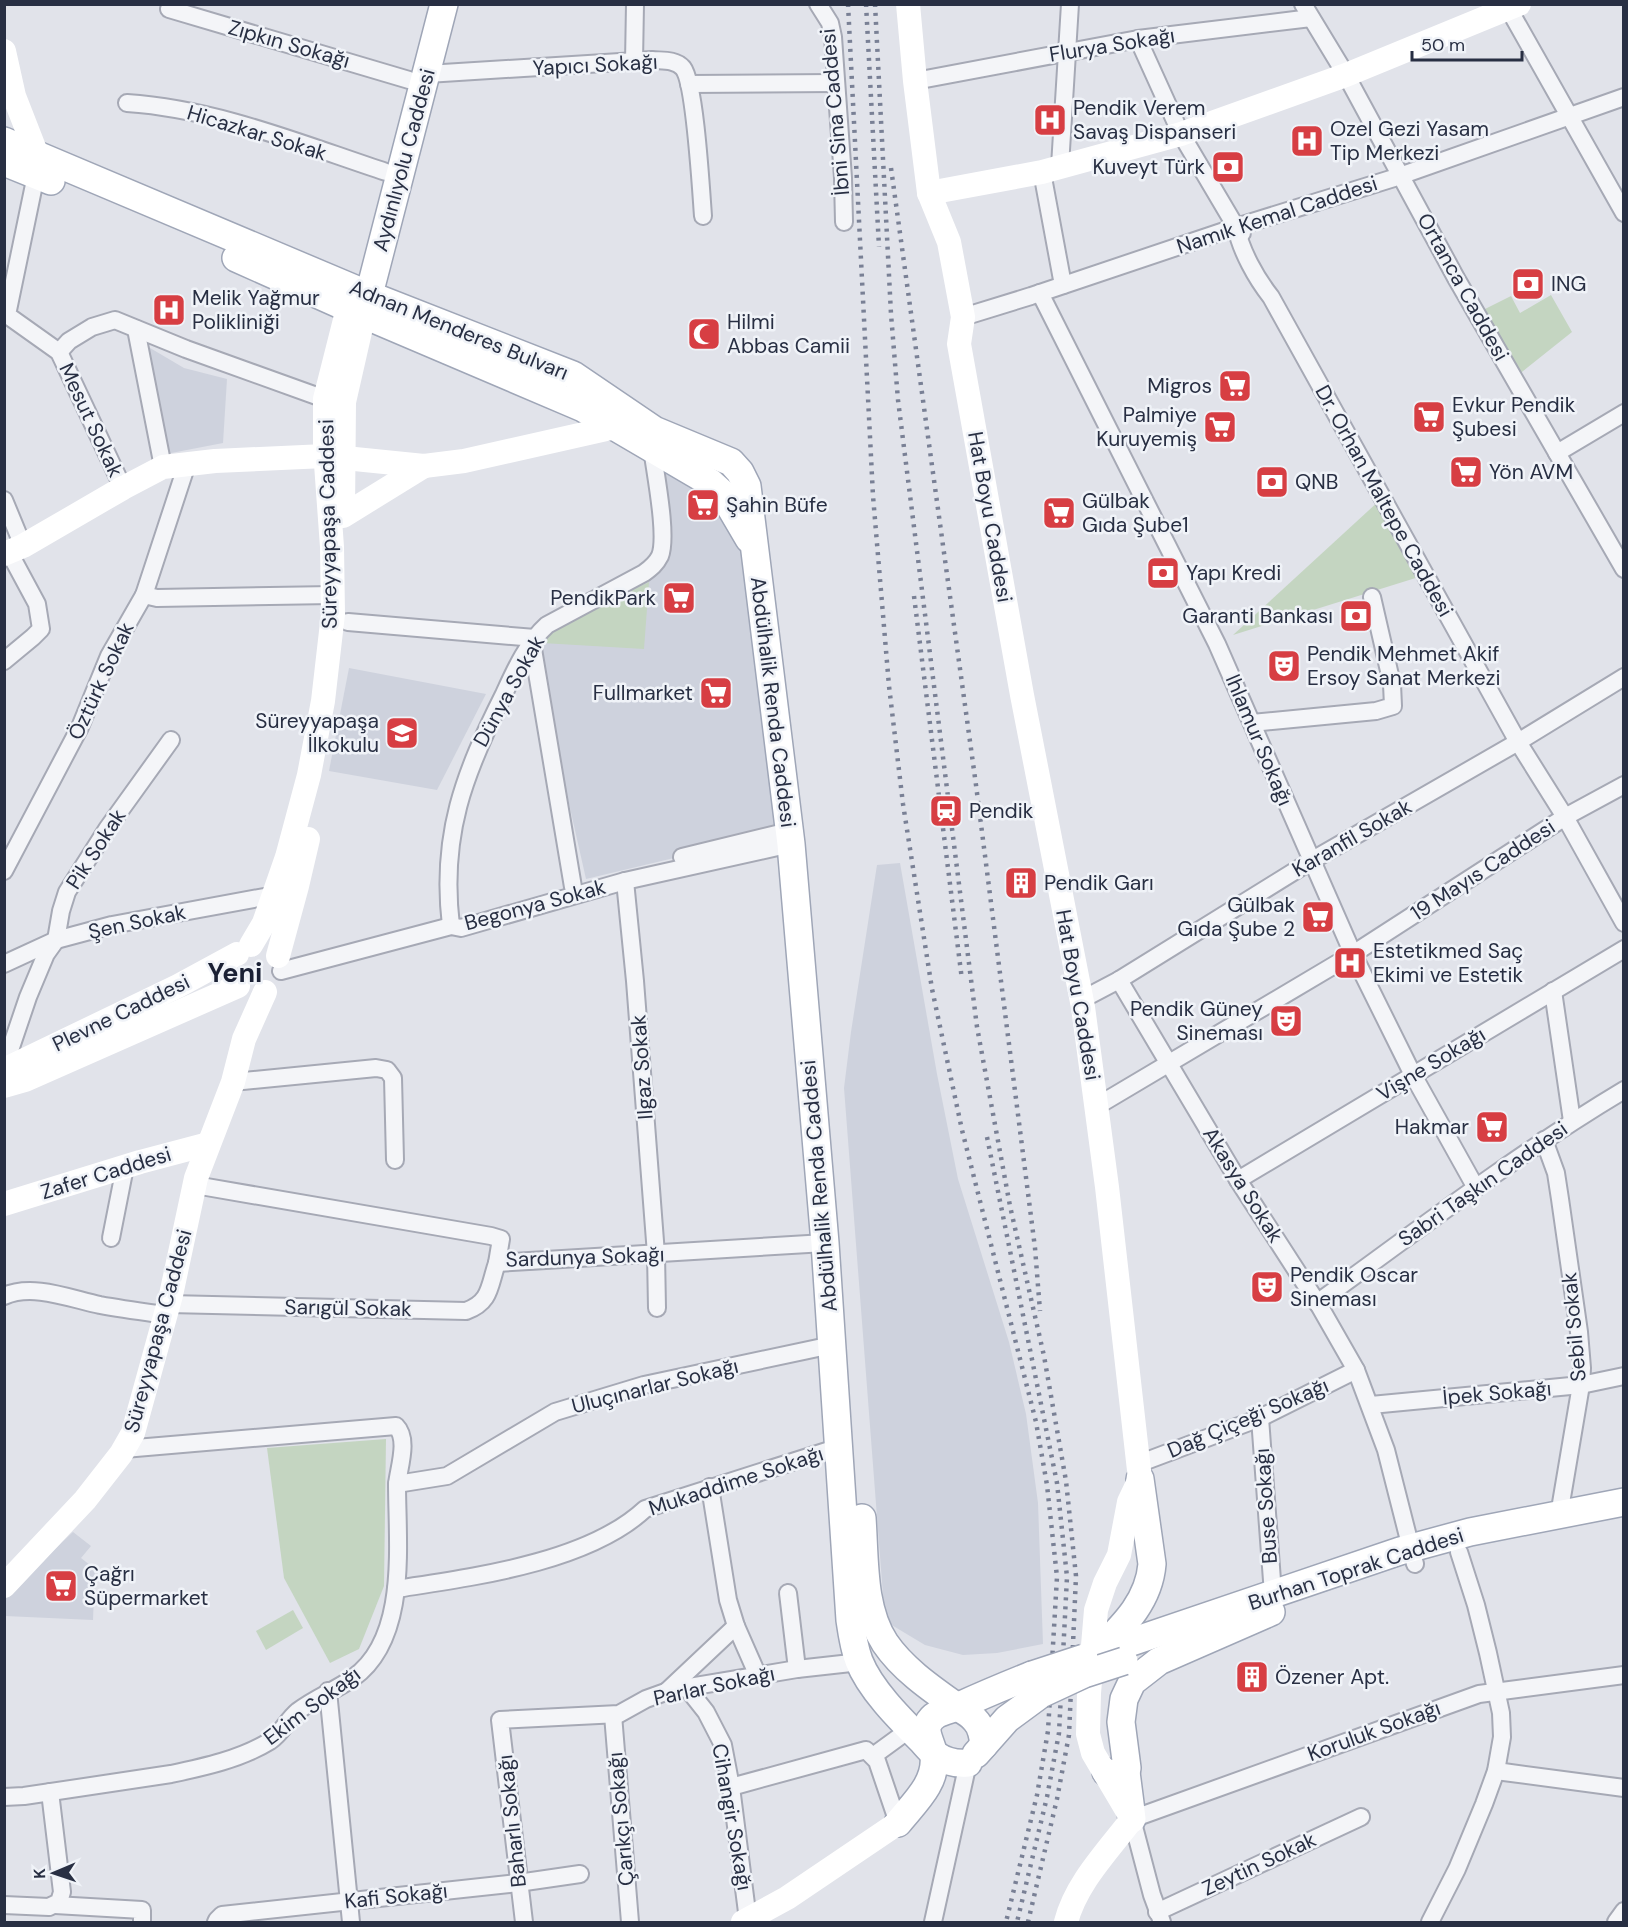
<svg xmlns="http://www.w3.org/2000/svg" width="1628" height="1927" viewBox="0 0 1628 1927" font-family="'DM Sans',sans-serif">
<rect width="100%" height="100%" fill="#e1e3ea"/>
<g fill="#ced2dd">
<path d="M145,345L184,368L227,379L223,443L166,454Z"/>
<path d="M659,467L713,492L750,554L783,832L586,879L533,644L659,563Z"/>
<path d="M349,668L486,694L437,790L329,771Z"/>
<path d="M900,863L937,1074L958,1179L1009,1342L1026,1414L1038,1503L1043,1644L997,1653L963,1655L925,1645L885,1621L844,1088L851,1032L877,865Z"/>
<path d="M73,1532L91,1546L81,1558L95,1569L93,1620L5,1616V1596Z"/>
</g>
<g fill="#c4d5c1">
<path d="M1551,295L1572,332L1518,375L1483,310L1511,296L1520,313Z"/>
<path d="M1380,500L1422,576L1233,635Z"/>
<path d="M649,582L644,649L542,643L540,640L542,634Z"/>
<path d="M386,1439L384,1586L359,1649L330,1663L284,1578L267,1448Z"/>
<path d="M293,1610L303,1628L266,1650L256,1631Z"/>
</g>
<g fill="none" stroke-linecap="round" stroke-linejoin="round">
<defs>
<g id="street">
<path d="M818,4L830,23L833,37L843,178L844,222"/>
<path d="M1303,4L1346,75L1456,278L1624,569"/>
<path d="M1506,4L1624,213"/>
<path d="M169,9L409,80"/>
<path d="M1138,39L1181,134L1236,227L1242,233"/>
<path d="M634,62L635,4"/>
<path d="M427,74L652,60C662,61 675,59 683,68C695,83 701,190 703,216"/>
<path d="M915,81L1138,39L1311,18"/>
<path d="M689,84L836,83"/>
<path d="M127,103C217,109 301,144 386,172"/>
<path d="M1060,166L1070,4"/>
<path d="M1042,172L1063,285"/>
<path d="M36,175L7,315L59,352L123,488"/>
<path d="M1236,227C1241,251 1256,278 1271,297L1518,742L1565,817L1624,923"/>
<path d="M1040,293L1217,644L1353,954L1413,1075L1476,1188"/>
<path d="M963,317L1031,296L1236,227L1394,178L1624,97"/>
<path d="M136,329L163,467"/>
<path d="M59,352L69,341L92,327L115,320L186,349L325,399"/>
<path d="M1557,453L1624,413"/>
<path d="M4,500L23,546"/>
<path d="M144,595L187,464"/>
<path d="M348,622L535,638"/>
<path d="M532,643L573,887"/>
<path d="M4,661L33,637L41,629L37,604L9,552"/>
<path d="M1252,723L1376,711L1393,706L1392,684L1372,597"/>
<path d="M682,857L789,831"/>
<path d="M4,871L80,727L109,656L144,595L157,598L333,595"/>
<path d="M625,881L635,981L656,1254L657,1308"/>
<path d="M451,926C440,835 464,774 504,694C515,670 527,643 547,625L644,573C651,568 656,564 660,556C668,536 655,472 652,448"/>
<path d="M4,964L56,940L112,925L275,895"/>
<path d="M281,971L451,926L461,928L625,881L791,844"/>
<path d="M1119,980L1238,1180L1320,1307L1356,1370L1386,1450L1415,1564"/>
<path d="M1553,991L1572,1121"/>
<path d="M1081,1000L1119,980L1311,861L1518,742L1624,677"/>
<path d="M4,1068L28,997L46,954L56,940L61,911L67,892L107,829L171,740"/>
<path d="M233,1082L376,1068L387,1070L393,1078L395,1160"/>
<path d="M1097,1106L1353,954L1565,817L1624,785"/>
<path d="M1544,1140L1556,1173L1560,1199L1579,1332L1582,1368L1581,1385L1559,1515"/>
<path d="M1238,1180L1624,949"/>
<path d="M195,1185L491,1236L501,1239L497,1263L825,1243"/>
<path d="M111,1238L125,1167"/>
<path d="M4,1296C33,1283 71,1299 100,1305C122,1309 144,1312 165,1315"/>
<path d="M1317,1303C1418,1230 1517,1154 1624,1090"/>
<path d="M169,1304L466,1311C491,1302 489,1286 497,1263"/>
<path d="M1371,1405L1581,1385L1624,1376"/>
<path d="M1260,1418L1273,1594"/>
<path d="M124,1449L396,1426C409,1439 399,1467 397,1484L447,1476L555,1412L644,1385L832,1345"/>
<path d="M1138,1464L1260,1418L1356,1370"/>
<path d="M710,1487L728,1600L736,1626L758,1676"/>
<path d="M396,1589C472,1577 587,1563 645,1509L839,1447"/>
<path d="M788,1593L797,1669"/>
<path d="M687,1688L706,1712L723,1745L731,1787L748,1920"/>
<path d="M328,1691L351,1922"/>
<path d="M667,1691L736,1626"/>
<path d="M613,1715L630,1922"/>
<path d="M873,1756L910,1729"/>
<path d="M1496,1771L1624,1788"/>
<path d="M731,1787L866,1750L877,1761L898,1823"/>
<path d="M4,1797L24,1796L171,1774C204,1767 241,1759 270,1741C282,1733 287,1720 298,1711C315,1698 336,1690 353,1678C409,1638 397,1544 397,1484"/>
<path d="M4,1905L49,1907L59,1902L62,1892L50,1792"/>
<path d="M55,1905L142,1910V1922"/>
<path d="M1157,1912L1361,1817"/>
<path d="M216,1922L217,1920L222,1915L518,1883L580,1874"/>
<path d="M524,1922L500,1720L619,1714L646,1699L671,1690L797,1669L860,1662"/>
<path d="M933,1922L968,1763"/>
<path d="M1162,1922L1152,1895L1132,1819L1479,1694L1624,1675"/>
<path d="M1430,1922L1457,1869L1484,1804L1496,1771L1502,1737L1501,1713L1488,1653L1476,1605L1459,1552"/>
<path d="M1616,1922L1624,1911"/>
</g>
<g id="primary">
<path d="M4,141L369,295L573,375L654,430L731,462L740,472L747,486L791,844L825,1243L850,1620C852,1634 854,1648 859,1661C870,1689 899,1718 920,1739C925,1744 930,1751 936,1755C946,1762 957,1764 968,1763"/>
<path d="M4,162L51,181"/>
<path d="M236,258L348,308L583,408L711,483L722,493L749,539"/>
<path d="M365,310L444,4"/>
<path d="M862,1518C865,1559 862,1608 885,1643C902,1668 929,1687 953,1704C961,1710 969,1712 975,1720C982,1727 983,1736 984,1745"/>
<path d="M1099,1650C1124,1625 1149,1601 1152,1564L1140,1479"/>
<path d="M1093,1655L1400,1551L1470,1532L1624,1502"/>
<path d="M976,1754L1007,1719L1041,1694"/>
<path d="M1106,1772L1117,1779L1125,1776L1127,1768L1121,1722L1124,1699L1132,1682L1159,1661L1271,1612"/>
<path d="M1126,1772L1132,1819"/>
<path d="M898,1823C914,1803 937,1783 934,1756C933,1746 924,1734 928,1724C934,1711 949,1711 959,1706C983,1695 1007,1685 1032,1675"/>
</g>
</defs>
<use href="#street" stroke="#a6a9b5" stroke-width="20"/>
<use href="#primary" stroke="#9fa6b7" stroke-width="30"/>
<use href="#street" stroke="#f4f5f8" stroke-width="16"/>
<g stroke="#fff" stroke-width="24">
<path d="M908,4L915,81L929,193L949,242L963,317L959,344L1022,695L1083,1007L1107,1187L1140,1479L1129,1502L1119,1555L1105,1583L1096,1610L1089,1693L1088,1734L1093,1753L1132,1819C1108,1851 1076,1883 1066,1922"/>
<path d="M4,51L14,96L37,155"/>
<path d="M929,193L1042,172L1181,134L1346,75L1519,4"/>
<path d="M343,512L344,402L364,314"/>
<path d="M343,516L424,466"/>
<path d="M4,554L23,546L123,488L163,467L215,461L325,456L424,466L464,461L615,427"/>
<path d="M251,945L264,923L287,857L309,775L323,701L333,614L332,547L325,450V399L348,308"/>
<path d="M278,956L297,886L308,839"/>
<path d="M4,1070L178,986L237,954"/>
<path d="M4,1086L25,1080L238,986"/>
<path d="M4,1204L140,1162L208,1144"/>
<path d="M4,1586L85,1500L121,1454L133,1433L171,1295L196,1178L233,1082L244,1039L265,992"/>
<path d="M743,1922L787,1898L898,1823"/>
</g>
<use href="#primary" stroke="#fff" stroke-width="27"/>
<g stroke="#798095" stroke-width="4.5" stroke-dasharray="3 6" stroke-linecap="butt">
<path d="M848,4L873,496L889,686L903,804L932,989L962,1130L1036,1422L1047,1485L1057,1577L1048,1731L1037,1795L1006,1922"/>
<path d="M866,4L879,247"/>
<path d="M875,4L891,314L898,400L977,1027L1010,1206L1044,1356L1066,1481L1076,1576L1069,1735L1057,1799L1028,1922"/>
<path d="M891,168L976,785L1035,1248L1040,1311"/>
<path d="M914,596L962,980"/>
<path d="M987,1137L1057,1483L1067,1577L1059,1733L1047,1797L1017,1922"/>
</g>
<defs>
<g id="primary-bridge">
<path d="M1032,1675L1084,1658"/>
<path d="M1041,1694L1084,1674L1124,1661"/>
</g>
</defs>
<use href="#primary-bridge" stroke="#9fa6b7" stroke-width="30" stroke-linecap="butt"/>
<use href="#primary-bridge" stroke="#fff" stroke-width="27"/>
</g>
<defs>
<symbol id="hospital-square" viewBox="-11 -11 22 22"><rect x="-9" y="-9" width="18" height="18" rx="4" fill="#d73e43" stroke="#f0f3f8"/><path d="M-5-5h3v3.5h4V-5h3V5h-3V1.5h-4V5h-3Z" fill="#fff"/></symbol>
<symbol id="bank-square" viewBox="-11 -11 22 22"><rect x="-9" y="-9" width="18" height="18" rx="4" fill="#d73e43" stroke="#f0f3f8"/><path d="M-6-4H6V4H-6ZM0-2.3a2.3 2.3 0 1 0 0 4.6a2.3 2.3 0 1 0 0-4.6Z" fill="#fff"/></symbol>
<symbol id="mosque-square" viewBox="-11 -11 22 22"><rect x="-9" y="-9" width="18" height="18" rx="4" fill="#d73e43" stroke="#f0f3f8"/><path d="M3.5-4.9A6 6 0 1 0 3.5 4.9A5 5 0 1 1 3.5-4.9Z" fill="#fff"/></symbol>
<symbol id="supermarket-square" viewBox="-11 -11 22 22"><rect x="-9" y="-9" width="18" height="18" rx="4" fill="#d73e43" stroke="#f0f3f8"/><path d="M-6-5.5h2.5l.6 2H6L4.5 2H-2.5L-4.4-4H-6ZM-1.5 3.2a1.3 1.3 0 1 0 .1 0ZM3 3.2a1.3 1.3 0 1 0 .1 0Z" fill="#fff"/></symbol>
<symbol id="theatre-square" viewBox="-11 -11 22 22"><rect x="-9" y="-9" width="18" height="18" rx="4" fill="#d73e43" stroke="#f0f3f8"/><path d="M-5-5.5Q0-4 5-5.5V0Q5 5 0 6Q-5 5-5 0ZM-3.3-2.5H-1v1.5H-3.3ZM1-2.5H3.3v1.5H1ZM-2.8 1Q0 5.5 2.8 1Z" fill="#fff"/></symbol>
<symbol id="school-square" viewBox="-11 -11 22 22"><rect x="-9" y="-9" width="18" height="18" rx="4" fill="#d73e43" stroke="#f0f3f8"/><path d="M0-5L7-2L0 1L-7-2ZM-4 1L0 2.5L4 1V4Q0 6-4 4Z" fill="#fff"/></symbol>
<symbol id="station-square" viewBox="-11 -11 22 22"><rect x="-9" y="-9" width="18" height="18" rx="4" fill="#d73e43" stroke="#f0f3f8"/><path d="M-3-6H3Q5-6 5-4V2Q5 4 3 4L4.5 6H3L1.5 4h-3L-3 6H-4.5L-3 4Q-5 4-5 2V-4Q-5-6-3-6ZM-3.5-4v3h7v-3ZM-3.5 1v1.5H-2V1ZM2 1v1.5H3.5V1Z" fill="#fff"/></symbol>
<symbol id="building-square" viewBox="-11 -11 22 22"><rect x="-9" y="-9" width="18" height="18" rx="4" fill="#d73e43" stroke="#f0f3f8"/><path d="M-4-6H4V6H1V3H-1V6H-4ZM-2.5-4.3h1.7v1.8h-1.7ZM.8-4.3h1.7v1.8H.8ZM-2.5-1h1.7V.8h-1.7ZM.8-1h1.7V.8H.8Z" fill="#fff"/></symbol>
</defs>
<g fill-rule="evenodd">
<use href="#hospital-square" x="1031" y="101" width="38" height="38"/>
<use href="#hospital-square" x="1288" y="122" width="38" height="38"/>
<use href="#bank-square" x="1209" y="148" width="38" height="38"/>
<use href="#bank-square" x="1509" y="265" width="38" height="38"/>
<use href="#hospital-square" x="150" y="291" width="38" height="38"/>
<use href="#mosque-square" x="685" y="315" width="38" height="38"/>
<use href="#supermarket-square" x="1216" y="367" width="38" height="38"/>
<use href="#supermarket-square" x="1410" y="398" width="38" height="38"/>
<use href="#supermarket-square" x="1201" y="408" width="38" height="38"/>
<use href="#supermarket-square" x="1447" y="453" width="38" height="38"/>
<use href="#bank-square" x="1253" y="463" width="38" height="38"/>
<use href="#supermarket-square" x="684" y="486" width="38" height="38"/>
<use href="#supermarket-square" x="1040" y="494" width="38" height="38"/>
<use href="#bank-square" x="1144" y="554" width="38" height="38"/>
<use href="#supermarket-square" x="660" y="579" width="38" height="38"/>
<use href="#bank-square" x="1337" y="597" width="38" height="38"/>
<use href="#theatre-square" x="1265" y="647" width="38" height="38"/>
<use href="#supermarket-square" x="697" y="674" width="38" height="38"/>
<use href="#school-square" x="383" y="714" width="38" height="38"/>
<use href="#station-square" x="927" y="792" width="38" height="38"/>
<use href="#building-square" x="1002" y="864" width="38" height="38"/>
<use href="#supermarket-square" x="1299" y="898" width="38" height="38"/>
<use href="#hospital-square" x="1331" y="944" width="38" height="38"/>
<use href="#theatre-square" x="1267" y="1002" width="38" height="38"/>
<use href="#supermarket-square" x="1473" y="1108" width="38" height="38"/>
<use href="#theatre-square" x="1248" y="1268" width="38" height="38"/>
<use href="#supermarket-square" x="42" y="1567" width="38" height="38"/>
<use href="#building-square" x="1233" y="1658" width="38" height="38"/>
</g>
<g text-anchor="middle" dominant-baseline="central" stroke-width="5" stroke-linejoin="round" paint-order="stroke">
<g font-size="21" fill="#282f43" stroke="#f0f3f8">
<text transform="translate(289 44) rotate(16)">Zıpkın Sokağı</text>
<text transform="translate(1112 45) rotate(-9)">Flurya Sokağı</text>
<text transform="translate(595 65) rotate(-3)">Yapıcı Sokağı</text>
<text transform="translate(835 112) rotate(-95)">İbni Sina Caddesi</text>
<text transform="translate(257 133) rotate(17)">Hicazkar Sokak</text>
<text transform="translate(404 160) rotate(-75)">Aydınlıyolu Caddesi</text>
<text transform="translate(1277 215) rotate(-18)">Namık Kemal Caddesi</text>
<text transform="translate(1463 287) rotate(61)">Ortanca Caddesi</text>
<text transform="translate(459 330) rotate(22)">Adnan Menderes Bulvarı</text>
<text transform="translate(91 420) rotate(65)">Mesut Sokak</text>
<text transform="translate(1384 501) rotate(61)">Dr. Orhan Maltepe Caddesi</text>
<text transform="translate(990 517) rotate(80)">Hat Boyu Caddesi</text>
<text transform="translate(328 524) rotate(-91)">Süreyyapaşa Caddesi</text>
<text transform="translate(101 681) rotate(-65)">Öztürk Sokak</text>
<text transform="translate(509 691) rotate(-61)">Dünya Sokak</text>
<text transform="translate(773 702) rotate(83)">Abdülhalik Renda Caddesi</text>
<text transform="translate(1259 740) rotate(67)">Ihlamur Sokağı</text>
<text transform="translate(1352 838) rotate(-30)">Karanfil Sokak</text>
<text transform="translate(96 849) rotate(-57)">Pik Sokak</text>
<text transform="translate(1483 870) rotate(-33)">19 Mayıs Caddesi</text>
<text transform="translate(535 905) rotate(-15)">Begonya Sokak</text>
<text transform="translate(137 922) rotate(-12)">Şen Sokak</text>
<text transform="translate(1078 995) rotate(80)">Hat Boyu Caddesi</text>
<text transform="translate(121 1013) rotate(-26)">Plevne Caddesi</text>
<text transform="translate(1431 1064) rotate(-31)">Vişne Sokağı</text>
<text transform="translate(642 1067) rotate(-94)">Ilgaz Sokak</text>
<text transform="translate(106 1173) rotate(-17)">Zafer Caddesi</text>
<text transform="translate(1483 1184) rotate(-35)">Sabri Taşkın Caddesi</text>
<text transform="translate(1243 1185) rotate(58)">Akasya Sokak</text>
<text transform="translate(819 1186) rotate(-95)">Abdülhalik Renda Caddesi</text>
<text transform="translate(585 1257) rotate(-2)">Sardunya Sokağı</text>
<text transform="translate(348 1308) rotate(1)">Sarıgül Sokak</text>
<text transform="translate(1574 1327) rotate(-95)">Sebil Sokak</text>
<text transform="translate(158 1331) rotate(-75)">Süreyyapaşa Caddesi</text>
<text transform="translate(655 1386) rotate(-14)">Uluçınarlar Sokağı</text>
<text transform="translate(1497 1393) rotate(-5)">İpek Sokağı</text>
<text transform="translate(1248 1418) rotate(-23)">Dağ Çiçeği Sokağı</text>
<text transform="translate(736 1481) rotate(-18)">Mukaddime Sokağı</text>
<text transform="translate(1266 1506) rotate(-94)">Buse Sokağı</text>
<text transform="translate(1356 1569) rotate(-18)">Burhan Toprak Caddesi</text>
<text transform="translate(714 1686) rotate(-12)">Parlar Sokağı</text>
<text transform="translate(312 1706) rotate(-37)">Ekim Sokağı</text>
<text transform="translate(1374 1731) rotate(-20)">Koruluk Sokağı</text>
<text transform="translate(732 1817) rotate(80)">Cihangir Sokağı</text>
<text transform="translate(621 1819) rotate(-95)">Çarıkçı Sokağı</text>
<text transform="translate(512 1821) rotate(-96)">Baharlı Sokağı</text>
<text transform="translate(1259 1864) rotate(-25)">Zeytin Sokak</text>
<text transform="translate(396 1896) rotate(-6)">Kafi Sokağı</text>
</g>
<g font-size="21" fill="#282f43" stroke="#f0f3f8" text-anchor="start">
<text x="1073" y="108">Pendik Verem<tspan x="1073" dy="24">Savaş Dispanseri</tspan></text>
<text x="1330" y="129">Ozel Gezi Yasam<tspan x="1330" dy="24">Tip Merkezi</tspan></text>
<text x="1205" y="167" text-anchor="end">Kuveyt Türk</text>
<text x="1551" y="284">ING</text>
<text x="192" y="298">Melik Yağmur<tspan x="192" dy="24">Polikliniği</tspan></text>
<text x="727" y="322">Hilmi<tspan x="727" dy="24">Abbas Camii</tspan></text>
<text x="1212" y="386" text-anchor="end">Migros</text>
<text x="1452" y="405">Evkur Pendik<tspan x="1452" dy="24">Şubesi</tspan></text>
<text x="1197" y="415" text-anchor="end">Palmiye<tspan x="1197" dy="24">Kuruyemiş</tspan></text>
<text x="1489" y="472">Yön AVM</text>
<text x="1295" y="482">QNB</text>
<text x="1082" y="501">Gülbak<tspan x="1082" dy="24">Gıda Şube1</tspan></text>
<text x="726" y="505">Şahin Büfe</text>
<text x="1186" y="573">Yapı Kredi</text>
<text x="656" y="598" text-anchor="end">PendikPark</text>
<text x="1333" y="616" text-anchor="end">Garanti Bankası</text>
<text x="1307" y="654">Pendik Mehmet Akif<tspan x="1307" dy="24">Ersoy Sanat Merkezi</tspan></text>
<text x="693" y="693" text-anchor="end">Fullmarket</text>
<text x="379" y="721" text-anchor="end">Süreyyapaşa<tspan x="379" dy="24">İlkokulu</tspan></text>
<text x="969" y="811">Pendik</text>
<text x="1044" y="883">Pendik Garı</text>
<text x="1295" y="905" text-anchor="end">Gülbak<tspan x="1295" dy="24">Gıda Şube 2</tspan></text>
<text x="1373" y="951">Estetikmed Saç<tspan x="1373" dy="24">Ekimi ve Estetik</tspan></text>
<text x="1263" y="1009" text-anchor="end">Pendik Güney<tspan x="1263" dy="24">Sineması</tspan></text>
<text x="1469" y="1127" text-anchor="end">Hakmar</text>
<text x="1290" y="1275">Pendik Oscar<tspan x="1290" dy="24">Sineması</tspan></text>
<text x="84" y="1574">Çağrı<tspan x="84" dy="24">Süpermarket</tspan></text>
<text x="1275" y="1677">Özener Apt.</text>
</g>
<g font-size="27" font-weight="bold" fill="#1a2034" stroke="#f0f3f8">
<text x="235" y="972">Yeni</text>
</g>
</g>
<rect width="1628" height="1927" fill="none" stroke="#282f43" stroke-width="12"/>
<g transform="translate(54 1873) rotate(268)" stroke="#f0f3f8" stroke-width="4.5" paint-order="stroke">
<path d="M0-4.5L10 22L0 15L-10 22Z" fill="#282f43"/>
<text y="-9" font-size="16" font-weight="bold" text-anchor="middle" fill="#282f43">K</text>
</g>
<path d="M1412 51v9h110v-9" fill="none" stroke="#282f43" stroke-width="3"/>
<text x="1421" y="51" font-size="18" fill="#282f43" stroke="#f0f3f8" stroke-width="4.5" paint-order="stroke">50 m</text>
</svg>
